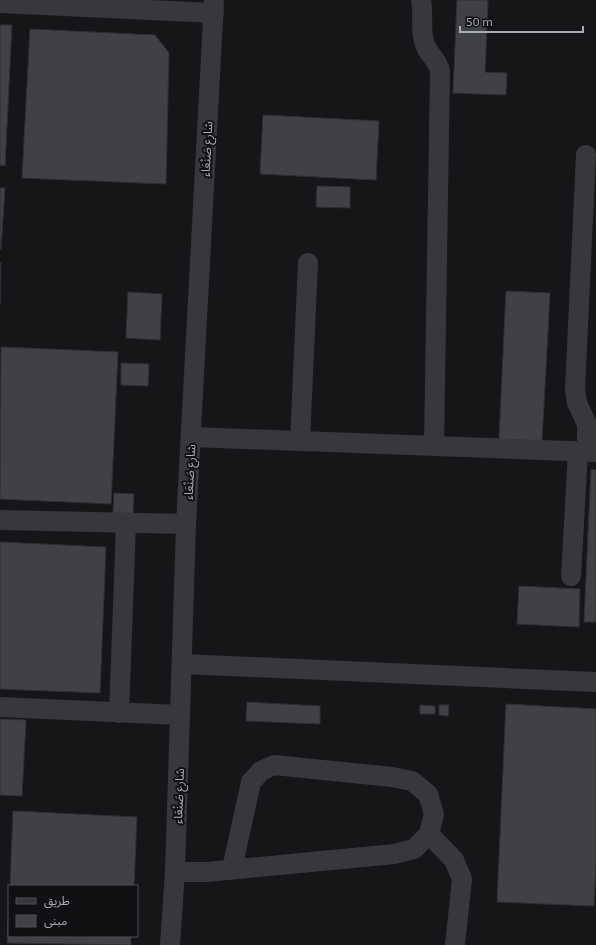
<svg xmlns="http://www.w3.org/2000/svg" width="596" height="945" viewBox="0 0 596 945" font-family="'Exo 2','Noto Sans Arabic',sans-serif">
<rect width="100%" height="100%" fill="#161618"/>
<g fill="#404145" stroke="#303034">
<path d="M457,0H488L485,72L507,73L506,95L453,93Z"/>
<path d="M0,25H12L5,166L0,165Z"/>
<path d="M30,29L155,35L169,53L166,184L22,178Z"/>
<path d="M263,115L379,121L376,180L260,174Z"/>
<path d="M317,186L350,187V208L316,207Z"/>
<path d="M0,188H5L1,249H0Z"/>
<path d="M0,263H1L0,305Z"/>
<path d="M506,291L550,293L542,441L499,439Z"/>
<path d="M128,292L162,294L160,340L126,338Z"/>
<path d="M1,347L118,352L111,504L0,499Z"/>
<path d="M121,363L149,364L148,386L121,385Z"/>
<path d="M591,469L596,470V622H584Z"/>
<path d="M114,493L134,494L133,514L113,513Z"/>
<path d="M0,542L106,547L100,693L0,689Z"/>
<path d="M519,586L580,589L579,627L517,624Z"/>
<path d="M247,702L320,706V724L246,721Z"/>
<path d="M506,704L596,709V864L594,906L497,902Z"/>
<path d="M420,705L435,706V714H420Z"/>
<path d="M439,705H449L448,716L439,715Z"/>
<path d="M0,719L26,720L22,796L0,795Z"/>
<path d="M13,811L137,817L134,886H10Z"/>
<path d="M9,899V936H131V945L7,943Z"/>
</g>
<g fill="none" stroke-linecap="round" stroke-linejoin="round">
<g stroke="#37383d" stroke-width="20">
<path d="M421,0C424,13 420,28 424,41C426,53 437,58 440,71L434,446"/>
<path d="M0,3L214,13"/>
<path d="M586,155L575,389L577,403L587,424V452"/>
<path d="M191,437L596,452"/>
<path d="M300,441L308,263"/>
<path d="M0,520L186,524"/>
<path d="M571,576L578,452"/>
<path d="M183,664L596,682"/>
<path d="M0,707L180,715"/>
<path d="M119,713L126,524"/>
<path d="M429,834L454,860L462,879L455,945"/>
<path d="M175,872H207L394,854L414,849L429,834L434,814L428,794L412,781L392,777L274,765L261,771L251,782L232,869"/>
<path d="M170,945L175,872L186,524L214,0"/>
</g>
</g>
<g text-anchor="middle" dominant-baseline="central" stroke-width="4" stroke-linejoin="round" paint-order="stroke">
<g font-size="12" fill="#a8adb8" stroke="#111113">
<text transform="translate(206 149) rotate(-87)">شارع صَنْعَاء</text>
<text transform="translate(189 472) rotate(-87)">شارع صَنْعَاء</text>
<text transform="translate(178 796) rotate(-88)">شارع صَنْعَاء</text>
</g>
</g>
<rect x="8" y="885" width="130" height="52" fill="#111113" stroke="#4d4f55"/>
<rect x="16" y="898" width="20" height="6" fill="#37383d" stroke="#4d4f55"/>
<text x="44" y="905" font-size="12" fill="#a8adb8">طريق</text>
<rect x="16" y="915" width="20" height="12" fill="#404145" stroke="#4d4f55"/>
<text x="44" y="925" font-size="12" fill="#a8adb8">مبنى</text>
<path d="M460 26v6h123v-6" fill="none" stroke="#a8adb8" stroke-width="2"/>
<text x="466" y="26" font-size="12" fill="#a8adb8" stroke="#111113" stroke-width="3" paint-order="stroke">50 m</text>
</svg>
